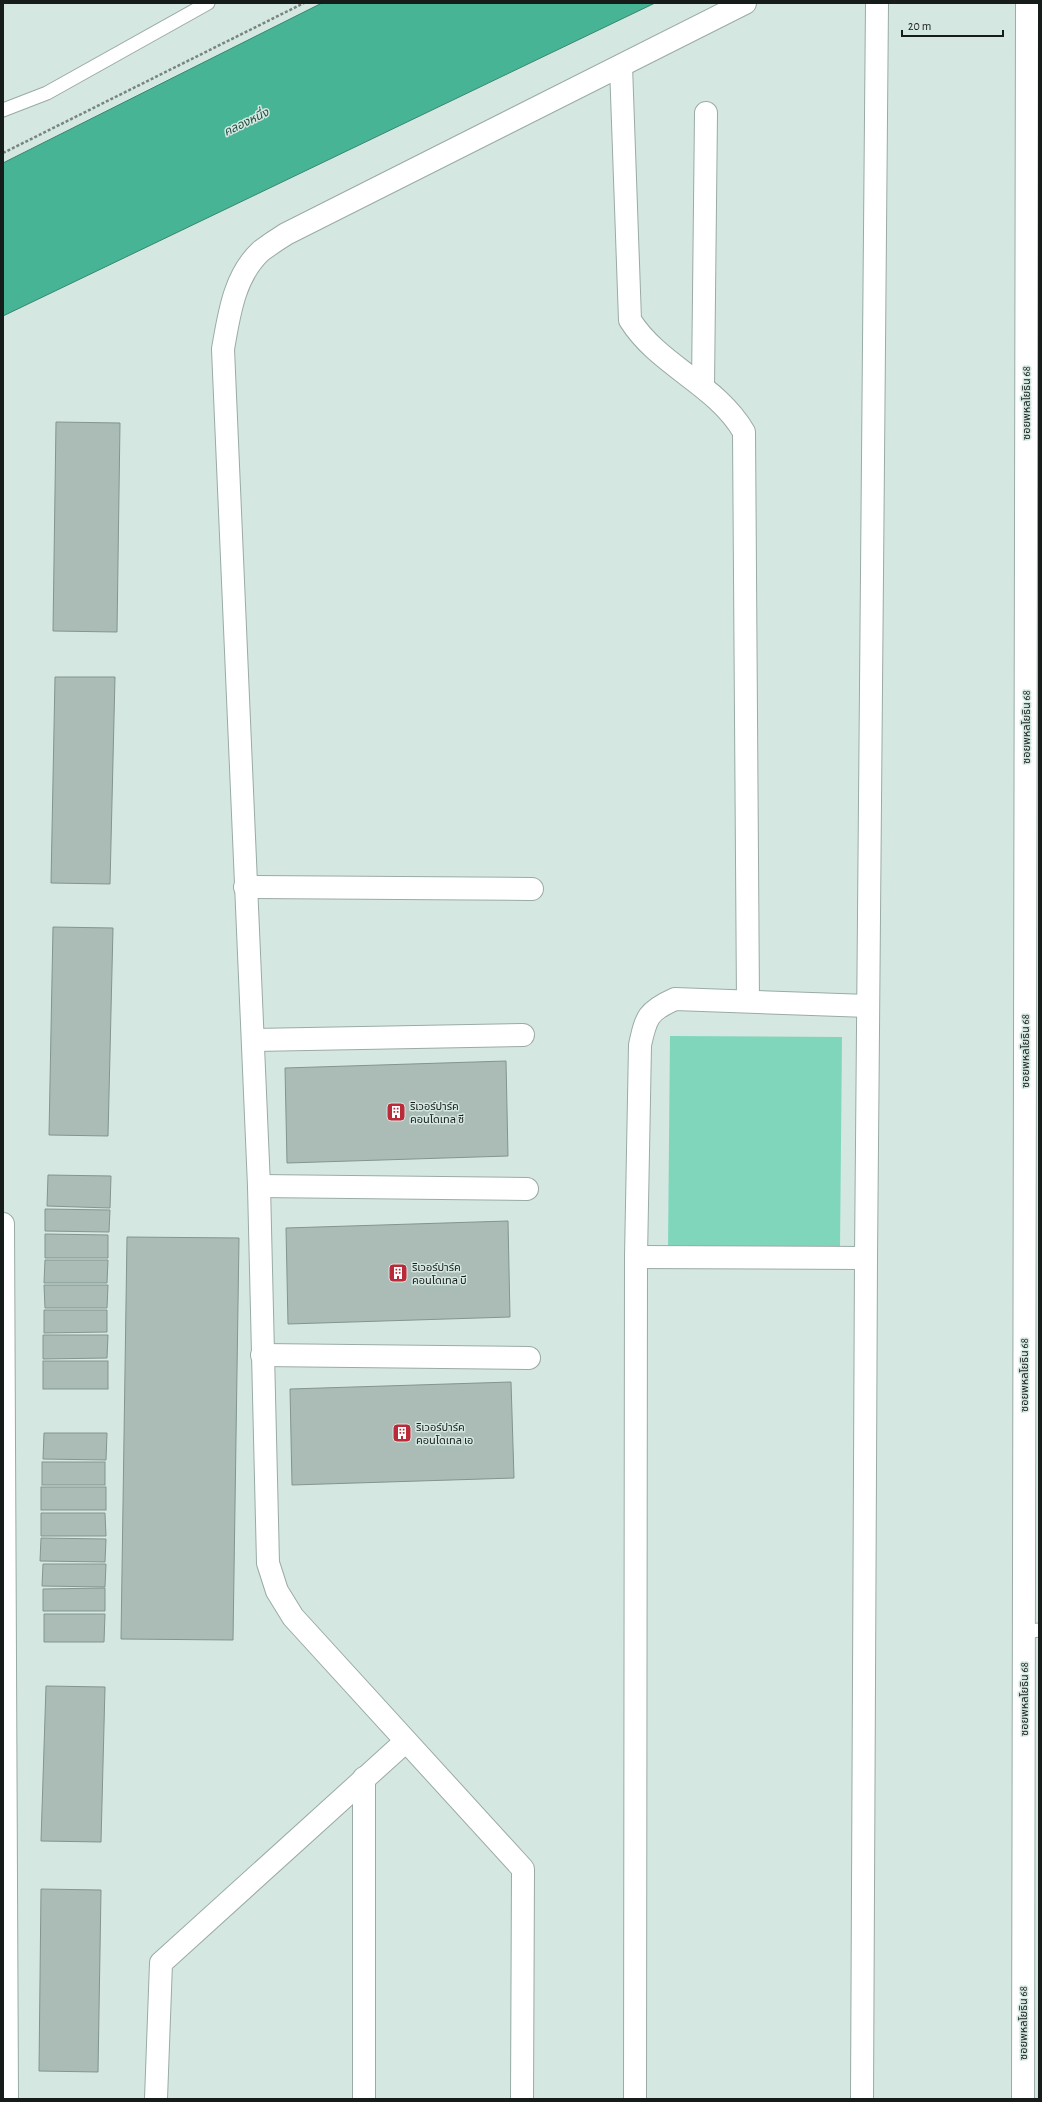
<svg xmlns="http://www.w3.org/2000/svg" width="1042" height="2102" viewBox="0 0 1042 2102" font-family="'Alegreya Sans','Noto Sans Thai',sans-serif">
<rect width="100%" height="100%" fill="#d4e7e0"/>
<path fill="#80d6bb" d="M670,1036L842,1037L840,1248L668,1247Z"/>
<path fill="#46b495" stroke="#388670" d="M322,3H655L3,316V163Z"/>
<g fill="#aabcb5" stroke="#83958e">
<path d="M56,422L120,423L117,632L53,631Z"/>
<path d="M55,677H115L110,884L51,883Z"/>
<path d="M53,927L113,928L108,1136L49,1135Z"/>
<path d="M506,1061L508,1156L287,1163L285,1068Z"/>
<path d="M48,1175L111,1176L110,1208L47,1206Z"/>
<path d="M45,1209L110,1210L109,1232L45,1231Z"/>
<path d="M508,1221L510,1317L288,1324L286,1228Z"/>
<path d="M45,1234L108,1235V1258H45Z"/>
<path d="M127,1237L239,1238L233,1640L121,1639Z"/>
<path d="M45,1260H108L107,1283H44Z"/>
<path d="M44,1285H108L107,1308H45Z"/>
<path d="M44,1310H107V1332L44,1333Z"/>
<path d="M43,1335H108L107,1358L43,1359Z"/>
<rect x="43" y="1361" width="65" height="28"/>
<path d="M511,1382L514,1478L292,1485L290,1389Z"/>
<path d="M44,1433H107L106,1460L43,1459Z"/>
<rect x="42" y="1462" width="63" height="23"/>
<rect x="41" y="1487" width="65" height="23"/>
<path d="M41,1513H105L106,1536H41Z"/>
<path d="M41,1538L106,1539L105,1562L40,1561Z"/>
<path d="M43,1564H106L105,1587L42,1586Z"/>
<path d="M105,1588V1611H43V1589Z"/>
<path d="M44,1614H105L104,1642H44Z"/>
<path d="M46,1686L105,1687L101,1842L41,1841Z"/>
<path d="M41,1889L101,1890L98,2072L39,2071Z"/>
</g>
<g fill="none" stroke-linecap="round" stroke-linejoin="round">
<defs>
<g id="service">
<path d="M3,110L47,93L208,3"/>
<path d="M1024,1632L1039,1630"/>
</g>
<g id="minor">
<path d="M621,66L630,320C659,366 716,384 744,432L748,1001"/>
<path d="M703,386L706,113"/>
<path d="M245,887L532,889"/>
<path d="M253,1040L523,1035"/>
<path d="M259,1186L527,1189"/>
<path d="M3,1224L7,2099"/>
<path d="M636,1257L866,1258"/>
<path d="M262,1355L529,1358"/>
<path d="M364,1778V2099"/>
<path d="M156,2099L161,1963L405,1742"/>
<path d="M522,2099L523,1869L293,1617L277,1591L268,1563L259,1186L223,349C229,315 234,276 261,251C269,245 278,239 286,234L745,3"/>
<path d="M635,2099L636,1257L640,1045C646,1017 648,1011 675,999L868,1006"/>
<path d="M862,2099L866,1258L877,3"/>
<path d="M1023,2099L1027,3"/>
</g>
</defs>
<use href="#service" stroke="#9aaba5" stroke-width="15"/>
<use href="#minor" stroke="#9aaba5" stroke-width="24"/>
<path stroke="#77847f" stroke-width="2.5" stroke-dasharray="3 2" stroke-linecap="butt" d="M3,153L304,3"/>
<use href="#service" stroke="#fff" stroke-width="13"/>
<use href="#minor" stroke="#fff" stroke-width="22"/>
</g>
<defs>
<symbol id="building-square" viewBox="-11 -11 22 22"><rect x="-9" y="-9" width="18" height="18" rx="4" fill="#bb2a38" stroke="#d4e7e0"/><path d="M-4-6H4V6H1V3H-1V6H-4ZM-2.5-4.3h1.7v1.8h-1.7ZM.8-4.3h1.7v1.8H.8ZM-2.5-1h1.7V.8h-1.7ZM.8-1h1.7V.8H.8Z" fill="#fff"/></symbol>
</defs>
<g fill-rule="evenodd">
<use href="#building-square" x="385" y="1101" width="22" height="22"/>
<use href="#building-square" x="387" y="1262" width="22" height="22"/>
<use href="#building-square" x="391" y="1422" width="22" height="22"/>
</g>
<g text-anchor="middle" dominant-baseline="central" stroke-width="3" stroke-linejoin="round" paint-order="stroke">
<g font-size="11" fill="#161c1a" stroke="#d4e7e0">
<text transform="translate(1026 403) rotate(-90)">ซอยพหลโยธิน 68</text>
<text transform="translate(1026 727) rotate(-90)">ซอยพหลโยธิน 68</text>
<text transform="translate(1025 1051) rotate(-90)">ซอยพหลโยธิน 68</text>
<text transform="translate(1024 1375) rotate(-90)">ซอยพหลโยธิน 68</text>
<text transform="translate(1024 1699) rotate(-90)">ซอยพหลโยธิน 68</text>
<text transform="translate(1023 2023) rotate(-90)">ซอยพหลโยธิน 68</text>
</g>
<g font-size="11" fill="#161c1a" stroke="#d4e7e0" text-anchor="start">
<text x="410" y="1106">ริเวอร์ปาร์ค<tspan x="410" dy="13">คอนโดเทล ซี</tspan></text>
<text x="412" y="1267">ริเวอร์ปาร์ค<tspan x="412" dy="13">คอนโดเทล บี</tspan></text>
<text x="416" y="1427">ริเวอร์ปาร์ค<tspan x="416" dy="13">คอนโดเทล เอ</tspan></text>
</g>
<g font-size="12" font-style="italic" fill="#235143" stroke="#d4e7e0">
<text transform="translate(246 122) rotate(-26)">คลองหนึ่ง</text>
</g>
</g>
<rect width="1042" height="2102" fill="none" stroke="#161c1a" stroke-width="8"/>
<path d="M902 30v6h101v-6" fill="none" stroke="#161c1a" stroke-width="2"/>
<text x="908" y="30" font-size="12" fill="#161c1a" stroke="#d4e7e0" stroke-width="3" paint-order="stroke">20 m</text>
</svg>
